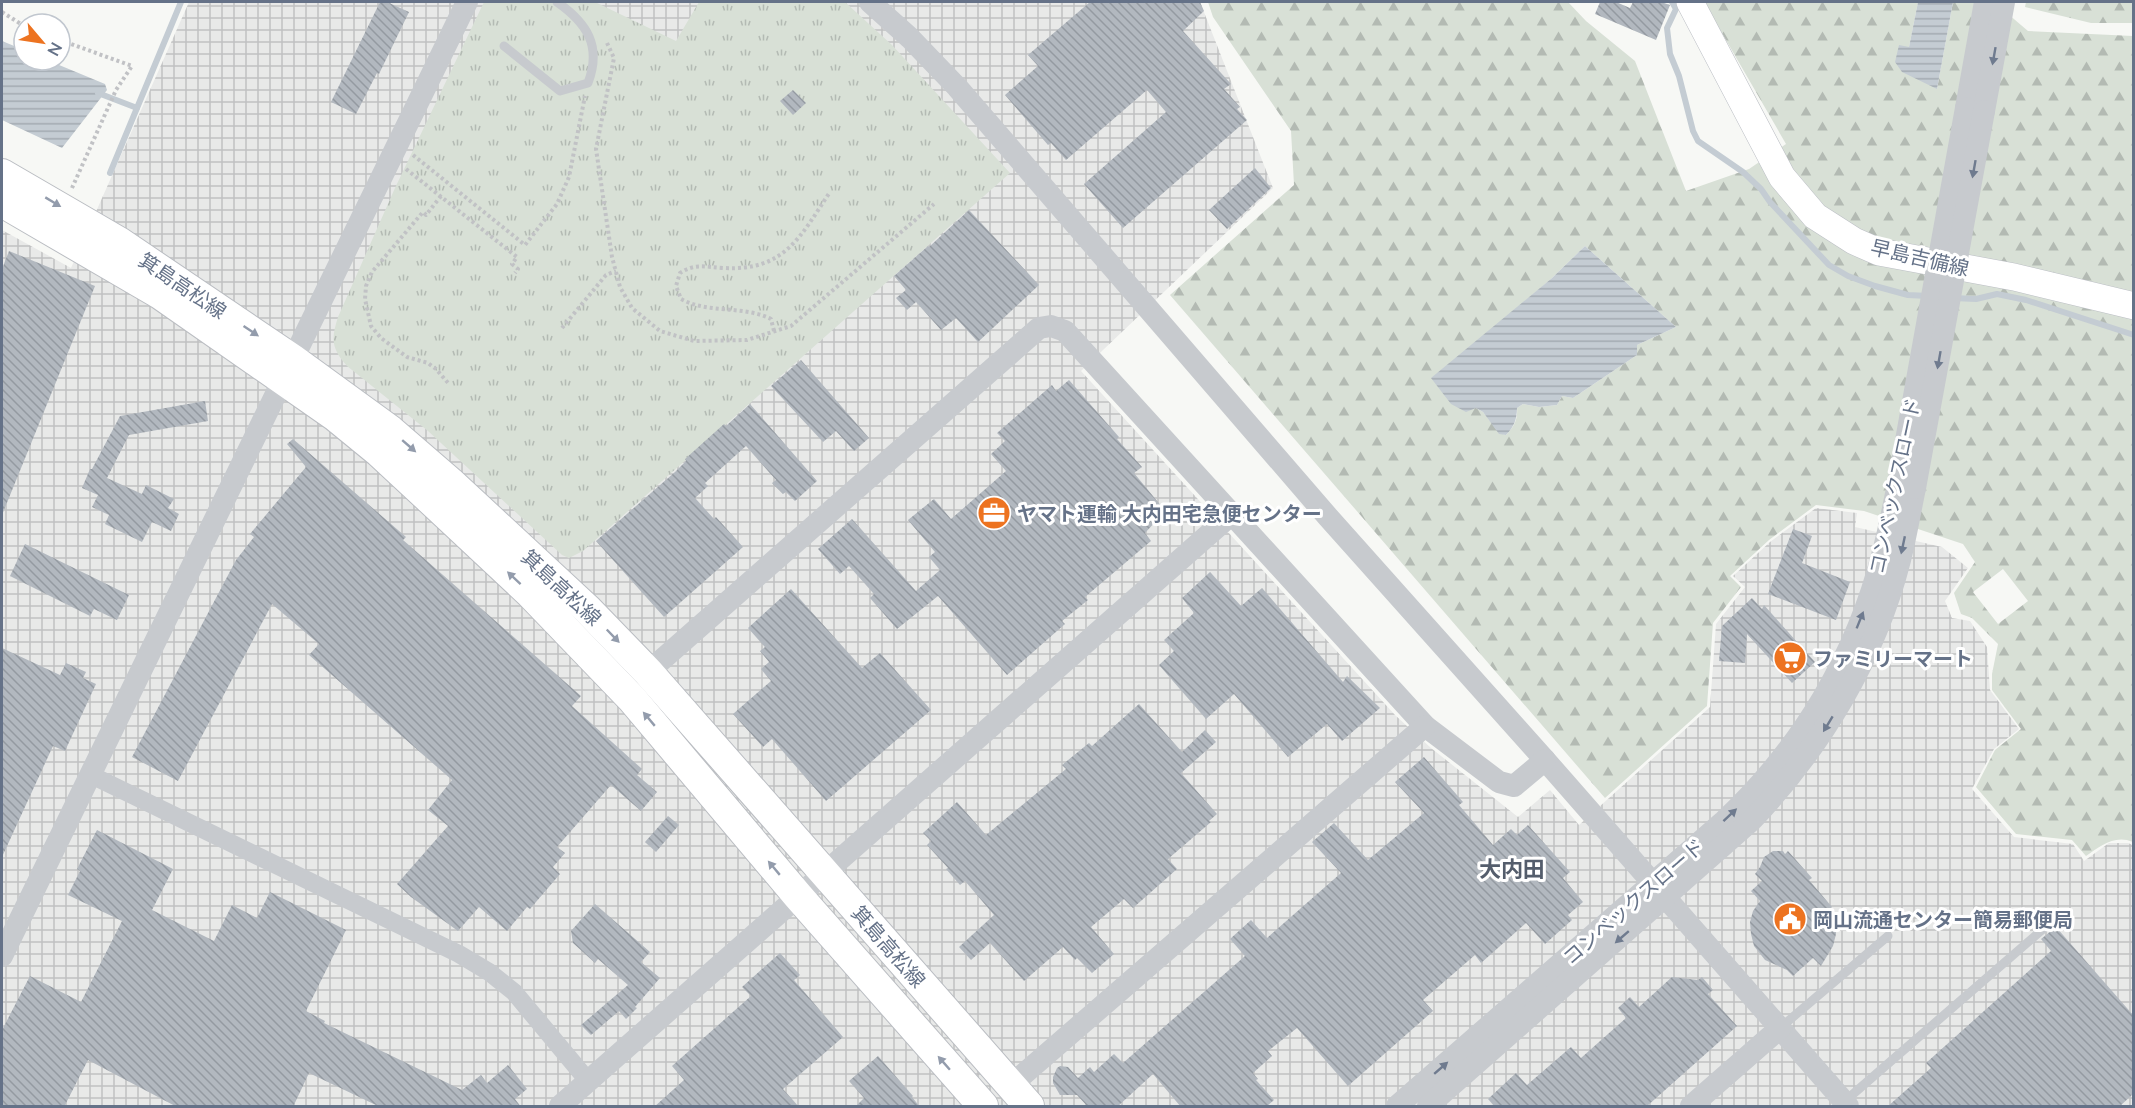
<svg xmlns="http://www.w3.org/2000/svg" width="2135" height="1108" viewBox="0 0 2135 1108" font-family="Lato,'Noto Sans JP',sans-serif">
<defs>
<pattern id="industrial-grid" width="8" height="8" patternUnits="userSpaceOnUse" patternTransform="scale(1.5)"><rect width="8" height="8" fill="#e8e9e8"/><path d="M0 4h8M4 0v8" fill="none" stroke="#c0c1c2"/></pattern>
<pattern id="forest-firs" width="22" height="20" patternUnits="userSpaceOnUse" patternTransform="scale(1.5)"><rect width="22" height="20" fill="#d8e0d6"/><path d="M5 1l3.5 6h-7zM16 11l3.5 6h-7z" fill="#b3bab3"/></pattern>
<pattern id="park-tufts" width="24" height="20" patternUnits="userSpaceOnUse" patternTransform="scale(1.5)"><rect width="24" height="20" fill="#d8e0d6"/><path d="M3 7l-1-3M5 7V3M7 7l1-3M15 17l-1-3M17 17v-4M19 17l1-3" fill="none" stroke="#b3bab3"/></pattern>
<pattern id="water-rules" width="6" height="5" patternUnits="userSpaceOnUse" patternTransform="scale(1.5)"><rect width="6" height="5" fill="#c4ccd3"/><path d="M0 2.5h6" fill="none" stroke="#a3aab1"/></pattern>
<pattern id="building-back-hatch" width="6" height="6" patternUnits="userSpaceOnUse" patternTransform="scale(1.5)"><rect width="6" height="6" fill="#b2b8bf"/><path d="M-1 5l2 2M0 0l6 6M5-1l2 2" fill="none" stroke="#949aa1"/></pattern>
</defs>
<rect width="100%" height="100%" fill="#f7f8f5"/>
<path fill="url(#industrial-grid)" d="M189,2H1200L1273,188L1081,371L1395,715L1431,748L1518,817L1550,790L1579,825L1710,707L1716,624L1745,587L1733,576L1770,542L1816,508L1857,513L1855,527L1942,547L1968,568L1945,601L1952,618L1970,621L1987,647L1990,690L2019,729L1994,749L1972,789L2014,837L2073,844L2084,861L2109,843H2128L2133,845V1106H2V230L71,268Z"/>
<g fill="url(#forest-firs)" fill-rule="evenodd">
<path d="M1208,2H1568L1586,21L1635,61L1686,191L1749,169L1786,144L1704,2H1918L1909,47L1937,89L1953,2H1994L2028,31L2133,36V842C2115,834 2100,846 2086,856L2072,840L2016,834L1976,787L1995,750L2021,729L1992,690V674L1998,644L1972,618L1961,614L1954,593L1975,562L1963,544L1864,511L1816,505L1769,540L1730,576L1741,587L1713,623L1707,706L1605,798L1170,295L1294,185L1291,131L1213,17ZM1585,246L1676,327L1637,345V355L1573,398L1562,396L1557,405L1539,407L1523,404L1517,408C1518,419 1514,427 1506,435L1499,433L1483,412L1476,408L1504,319L1552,278ZM2003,569L2028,601L1998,624L1973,592Z"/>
<path d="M2026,2H2133V23H2091L2025,7Z"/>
</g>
<path fill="url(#park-tufts)" d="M484,2H595L676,41L699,2H845L892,45L1010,173L583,551L569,558L562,555L428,431L347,366C331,348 331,339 338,317L395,188Z"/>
<g fill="url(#water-rules)">
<path d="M1918,2H1953L1937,89L1902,72L1895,62L1899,45L1909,47Z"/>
<path d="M2,41L24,50V60H47L105,84L107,90L62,148L2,120Z"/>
<path d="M1585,246L1676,327L1637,345V355L1573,398L1562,396L1557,405L1539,407L1523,404L1517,408C1517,419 1514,427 1506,435L1499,434L1483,412L1476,408L1466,412L1451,404L1431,378L1552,278Z"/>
</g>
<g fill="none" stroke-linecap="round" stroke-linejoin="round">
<g stroke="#c4ccd3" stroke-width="6">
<path d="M1672,2L1676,9L1667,28L1670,54L1679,76L1693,131L1698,141L1743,172L1761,189L1770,202L1829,265L1848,276L1875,286L1908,295L1928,296"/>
<path d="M98,93L137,108"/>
<path d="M110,173L181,2"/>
<path d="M1953,298L1976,299L1997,294L2026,300L2134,335"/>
</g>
</g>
<g fill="url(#building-back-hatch)">
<path d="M380,2H387L409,12L379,74L377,73L356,114L331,102Z"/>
<path d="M1090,2H1200L1204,11L1183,31L1231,84L1224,89L1240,107L1237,109L1247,120L1123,228L1084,184L1166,112L1147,90L1066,160L1051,143L1048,145L1005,95L1038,66L1028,55Z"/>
<path d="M1600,2H1616L1630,8L1633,2H1661L1670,5L1656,40L1595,14Z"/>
<path d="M793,90L806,103L793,115L780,101Z"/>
<path d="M1255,168L1271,188L1227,229L1209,210Z"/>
<path d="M969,210L1039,285L978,342L956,318L941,330L916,302L907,310L896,298L906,290L894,276L928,246L929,247Z"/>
<path d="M9,251L95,286L2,515V269Z"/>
<path d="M801,360L869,438L854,451L836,431L823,442L771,386Z"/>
<path d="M1069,380L1119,437L1117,439L1142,467L1134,473L1162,507L1159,510L1157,520L1145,533L1151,541L1085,597L1088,600L1062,621L1065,624L1007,675L938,596L897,629L870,598L874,594L849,566L840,574L818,549L852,519L916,591L940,570L929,557L935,552L908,520L934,499L951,519L1006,471L991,454L1005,441L997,433L1052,385L1056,391Z"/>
<path d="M205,401L208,421L129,435L107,478L142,494L146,485L174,499L168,508L179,514L171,531L152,522L142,542L105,524L109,515L92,507L98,495L82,488L90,469H92L120,416Z"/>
<path d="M750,404L817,481L795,501L786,492L783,494L772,483L776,480L746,446L705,483L708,486L695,498L714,519L716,517L743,547L664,617L596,541L675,472L686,461L685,459L724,424L726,426Z"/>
<path d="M293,439L406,537L403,540L581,696L572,706L642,769L637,775L657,792L641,811L611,785L557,847L565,853L553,867L560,874L530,909L527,907L507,931L479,907L458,931L411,897L397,884L448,826L428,810L452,780L309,655L319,644L272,604L178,781L132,757L236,560L254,537L250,534L306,467L287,444Z"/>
<path d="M1793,529L1812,536L1802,563L1850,582L1836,620L1768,594Z"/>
<path d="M25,544L129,595L117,620L94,609L90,616L10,576Z"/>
<path d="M1210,572L1241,606L1262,588L1343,682L1347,676L1380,708L1342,741L1327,724L1288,757L1234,694L1206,719L1159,665L1174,651L1164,640L1194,613L1182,598Z"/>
<path d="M791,589L862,668L880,653L931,710L826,801L772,739L763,747L733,714L771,681L761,669L769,662L760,651L765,647L748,628Z"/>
<path d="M1752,598L1762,609L1764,605L1815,662L1792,683L1747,634L1745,663L1719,661L1722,626Z"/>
<path d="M2,648L60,675L66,663L86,672L83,678L96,684L65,751L53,746L2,857Z"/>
<path d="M1139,704L1182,752L1205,730L1216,742L1181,773L1217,814L1209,821L1211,822L1168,859L1177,869L1133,908L1124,899L1091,927L1114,954L1092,973L1077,958L1075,960L1063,947L1024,981L990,943L971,960L959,947L994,915L965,881L960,885L946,869L948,868L927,845L931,841L923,833L957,802L986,835L1066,769L1062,765L1089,743L1092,746Z"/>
<path d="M1424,757L1463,802L1459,805L1493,845L1511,829L1517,835L1528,825L1570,872L1563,878L1583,902L1568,915L1572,920L1545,944L1526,923L1481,963L1475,955L1423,1000L1433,1011L1348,1086L1297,1028L1268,1051L1272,1056L1253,1073L1258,1079L1256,1080L1274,1100L1266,1107H1181L1153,1074L1117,1107H1088L1077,1095H1060L1053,1083V1077L1057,1068L1060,1066L1068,1067L1078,1078L1090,1067L1094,1072L1114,1054L1123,1063L1245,956L1230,939L1251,920L1267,938L1341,873L1312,842L1334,823L1368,860L1424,813L1395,782Z"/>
<path d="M668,816L679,825L656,852L645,842Z"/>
<path d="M97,830L173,869L152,910L214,941L232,905L257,918L270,892L346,930L306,1011L325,1021L324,1023L462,1090L481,1075L487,1083L508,1065L527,1089L515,1099L521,1107H380L309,1073L293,1107H177L88,1060L64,1107H2V1030L30,976L81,1002L122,921L68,895L80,871L77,869Z"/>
<path d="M1773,851H1783L1785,854L1788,851L1812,878L1809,880L1832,907L1831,908L1835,916L1836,934L1833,946L1821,966L1813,958L1793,976L1787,970L1765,960L1754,946L1751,934L1750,922L1753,911L1760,901L1751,891L1762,881L1755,874L1760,867L1764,857Z"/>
<path d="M595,904L650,952L641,962L660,978L635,1007L637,1008L626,1019L619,1011L591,1035L581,1025L628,985L598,959L595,963L573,943L571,931Z"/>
<path d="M2041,910L2047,917L2033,929L2027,922Z"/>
<path d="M2056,927L2133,1015V1094L2119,1107H1887L1931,1068L1926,1063L2051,951L2041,939Z"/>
<path d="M780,953L800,975L794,980L843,1037L783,1089L799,1107H654L684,1080L672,1066L751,996L742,987Z"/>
<path d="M1672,977L1698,980L1702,977L1713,990L1708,994L1737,1026L1646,1107H1495L1488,1099L1516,1073L1527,1085L1571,1047L1581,1058L1626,1018L1618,1008L1630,997L1639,1007Z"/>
<path d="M878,1056L913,1096L912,1097L920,1107H855L864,1098L849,1081Z"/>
</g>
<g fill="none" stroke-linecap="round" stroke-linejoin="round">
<defs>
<path id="secondary" d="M1690,2L1782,177L1815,216L1854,241L1879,252L2014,277L2134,306"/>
<g id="primary">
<path d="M2,174L119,242L292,359L391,431L450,482L587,609L648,672L1029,1106"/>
<path d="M2,202L160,294L335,416L379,452L436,505L530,593L632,699L798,896L983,1106"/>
</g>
</defs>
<use href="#secondary" stroke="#bcbfc5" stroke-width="28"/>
<use href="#primary" stroke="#babdc2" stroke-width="32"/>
<g stroke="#c1c2c5" stroke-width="4" stroke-dasharray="3 3" stroke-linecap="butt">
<path d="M2,12L24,26"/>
<path d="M60,40L132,66L116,90L72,188"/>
<path d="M607,43L614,58L596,149L612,257L620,287L632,308L660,331L694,341L747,340L791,326L934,204"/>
<path d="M413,155L525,245L557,204L569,177L585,96"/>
<path d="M406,169L517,257L512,264L518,269L515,273"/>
<path d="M441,196L426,215L423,212L372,272L366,286L365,299L371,326L381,338L407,357L428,363L436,369L449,384"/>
<path d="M562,328L606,275L616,271"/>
<path d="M774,331L771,319C743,305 708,314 681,299L676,286L680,273C695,263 706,267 724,268C785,271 800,237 830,192"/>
</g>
<g stroke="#c7cace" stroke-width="9">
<path d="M504,46L560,91L588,83C602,46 587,23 557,2"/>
<path d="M1780,1028L1888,936"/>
<path d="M1845,1101L2058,916"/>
</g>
<path stroke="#c7cace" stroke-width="18" d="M91,775L459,954L489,972L514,992L589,1082"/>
<g stroke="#c7cace" stroke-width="22">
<path d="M870,2L910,38L957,87L1328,517L1545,760L1848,1106"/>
<path d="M1966,108L1985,2"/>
<path d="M1984,111L2004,2"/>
<path d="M648,672L1039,328L1051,326L1065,331L1425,726L1499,782L1514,786L1545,760"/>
<path d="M2,956L467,2"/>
<path d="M1010,1086L1425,726"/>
<path d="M560,1106L1232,514"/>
<path d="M1397,1106L1724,821C1802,748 1857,655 1883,552C1889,530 1893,507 1898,485"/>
<path d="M1428,1106L1752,820C1821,747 1875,658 1900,560C1906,536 1910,512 1915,488"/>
<path d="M1691,1106L1780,1028"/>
</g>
<use href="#secondary" stroke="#fff" stroke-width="27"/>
<use href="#primary" stroke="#fff" stroke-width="30"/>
<g stroke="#c7cace" stroke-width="22">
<path d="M1898,485L1966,108"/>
<path d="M1915,488L1984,111"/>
</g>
</g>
<defs><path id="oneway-solid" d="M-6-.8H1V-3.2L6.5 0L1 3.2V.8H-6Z" transform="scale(1.5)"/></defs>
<g fill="#6f7b8f">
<use href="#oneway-solid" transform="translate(1994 56) rotate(100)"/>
<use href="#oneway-solid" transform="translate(1974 169) rotate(100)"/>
<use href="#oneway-solid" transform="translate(1939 360) rotate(100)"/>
<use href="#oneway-solid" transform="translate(1903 545) rotate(102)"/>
<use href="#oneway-solid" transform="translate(1860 620) rotate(-68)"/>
<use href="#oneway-solid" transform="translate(1828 724) rotate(121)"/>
<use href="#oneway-solid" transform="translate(1730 815) rotate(-43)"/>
<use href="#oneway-solid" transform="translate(1622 937) rotate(139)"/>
<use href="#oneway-solid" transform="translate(1441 1068) rotate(-41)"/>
</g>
<g fill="#939cac">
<use href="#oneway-solid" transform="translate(53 202) rotate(31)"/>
<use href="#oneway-solid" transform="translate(251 331) rotate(34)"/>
<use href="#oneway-solid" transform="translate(409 446) rotate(41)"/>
<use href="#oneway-solid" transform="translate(514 578) rotate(-137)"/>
<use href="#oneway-solid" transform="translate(613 636) rotate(46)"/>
<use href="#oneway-solid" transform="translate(649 719) rotate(-130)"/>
<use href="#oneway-solid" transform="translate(774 868) rotate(-130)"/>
<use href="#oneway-solid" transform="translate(944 1063) rotate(-131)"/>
</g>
<defs>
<symbol id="office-disc" viewBox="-11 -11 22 22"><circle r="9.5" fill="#ed7320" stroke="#fff"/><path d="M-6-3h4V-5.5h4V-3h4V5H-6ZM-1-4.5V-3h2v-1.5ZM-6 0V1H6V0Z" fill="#fff"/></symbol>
<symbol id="supermarket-disc" viewBox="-11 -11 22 22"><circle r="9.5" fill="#ed7320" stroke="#fff"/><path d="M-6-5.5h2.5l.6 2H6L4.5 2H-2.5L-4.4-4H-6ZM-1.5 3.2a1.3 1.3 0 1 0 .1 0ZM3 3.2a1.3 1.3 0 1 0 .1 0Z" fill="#fff"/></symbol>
<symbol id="civic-disc" viewBox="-11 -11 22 22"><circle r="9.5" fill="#ed7320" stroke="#fff"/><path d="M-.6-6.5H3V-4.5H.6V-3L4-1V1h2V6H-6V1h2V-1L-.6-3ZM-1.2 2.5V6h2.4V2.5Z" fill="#fff"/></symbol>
</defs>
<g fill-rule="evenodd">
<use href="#office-disc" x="975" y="494" width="38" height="38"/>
<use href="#supermarket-disc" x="1771" y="639" width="38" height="38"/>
<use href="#civic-disc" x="1771" y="900" width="38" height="38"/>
</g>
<g text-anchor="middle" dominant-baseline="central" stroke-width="6" stroke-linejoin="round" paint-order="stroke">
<g font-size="20" fill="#657288" stroke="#fff">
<text transform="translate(1920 257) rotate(13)">早島吉備線</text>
<text transform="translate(183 285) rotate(34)">箕島高松線</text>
<text transform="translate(1894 486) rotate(-78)">コンベックスロード</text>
<text transform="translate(562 587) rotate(43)">箕島高松線</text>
<text transform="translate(1633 901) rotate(-41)">コンベックスロード</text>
<text transform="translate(889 946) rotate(49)">箕島高松線</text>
</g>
<g font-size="20" font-weight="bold" fill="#657288" stroke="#fff" text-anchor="start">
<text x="1017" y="513">ヤマト運輸 大内田宅急便センター</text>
<text x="1813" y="658">ファミリーマート</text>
<text x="1813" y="919">岡山流通センター簡易郵便局</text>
</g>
<g font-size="22" font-weight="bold" fill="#545d6c" stroke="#fff">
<text x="1512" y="868">大内田</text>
</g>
</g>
<rect width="2135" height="1108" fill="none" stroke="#657288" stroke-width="6"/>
<g transform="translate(42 42) rotate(119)"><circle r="28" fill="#ffffff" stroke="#c1c7cf" stroke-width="1.5"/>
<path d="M0-4.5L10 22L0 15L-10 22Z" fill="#ed7320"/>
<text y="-9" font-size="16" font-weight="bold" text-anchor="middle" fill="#657288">N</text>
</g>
</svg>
